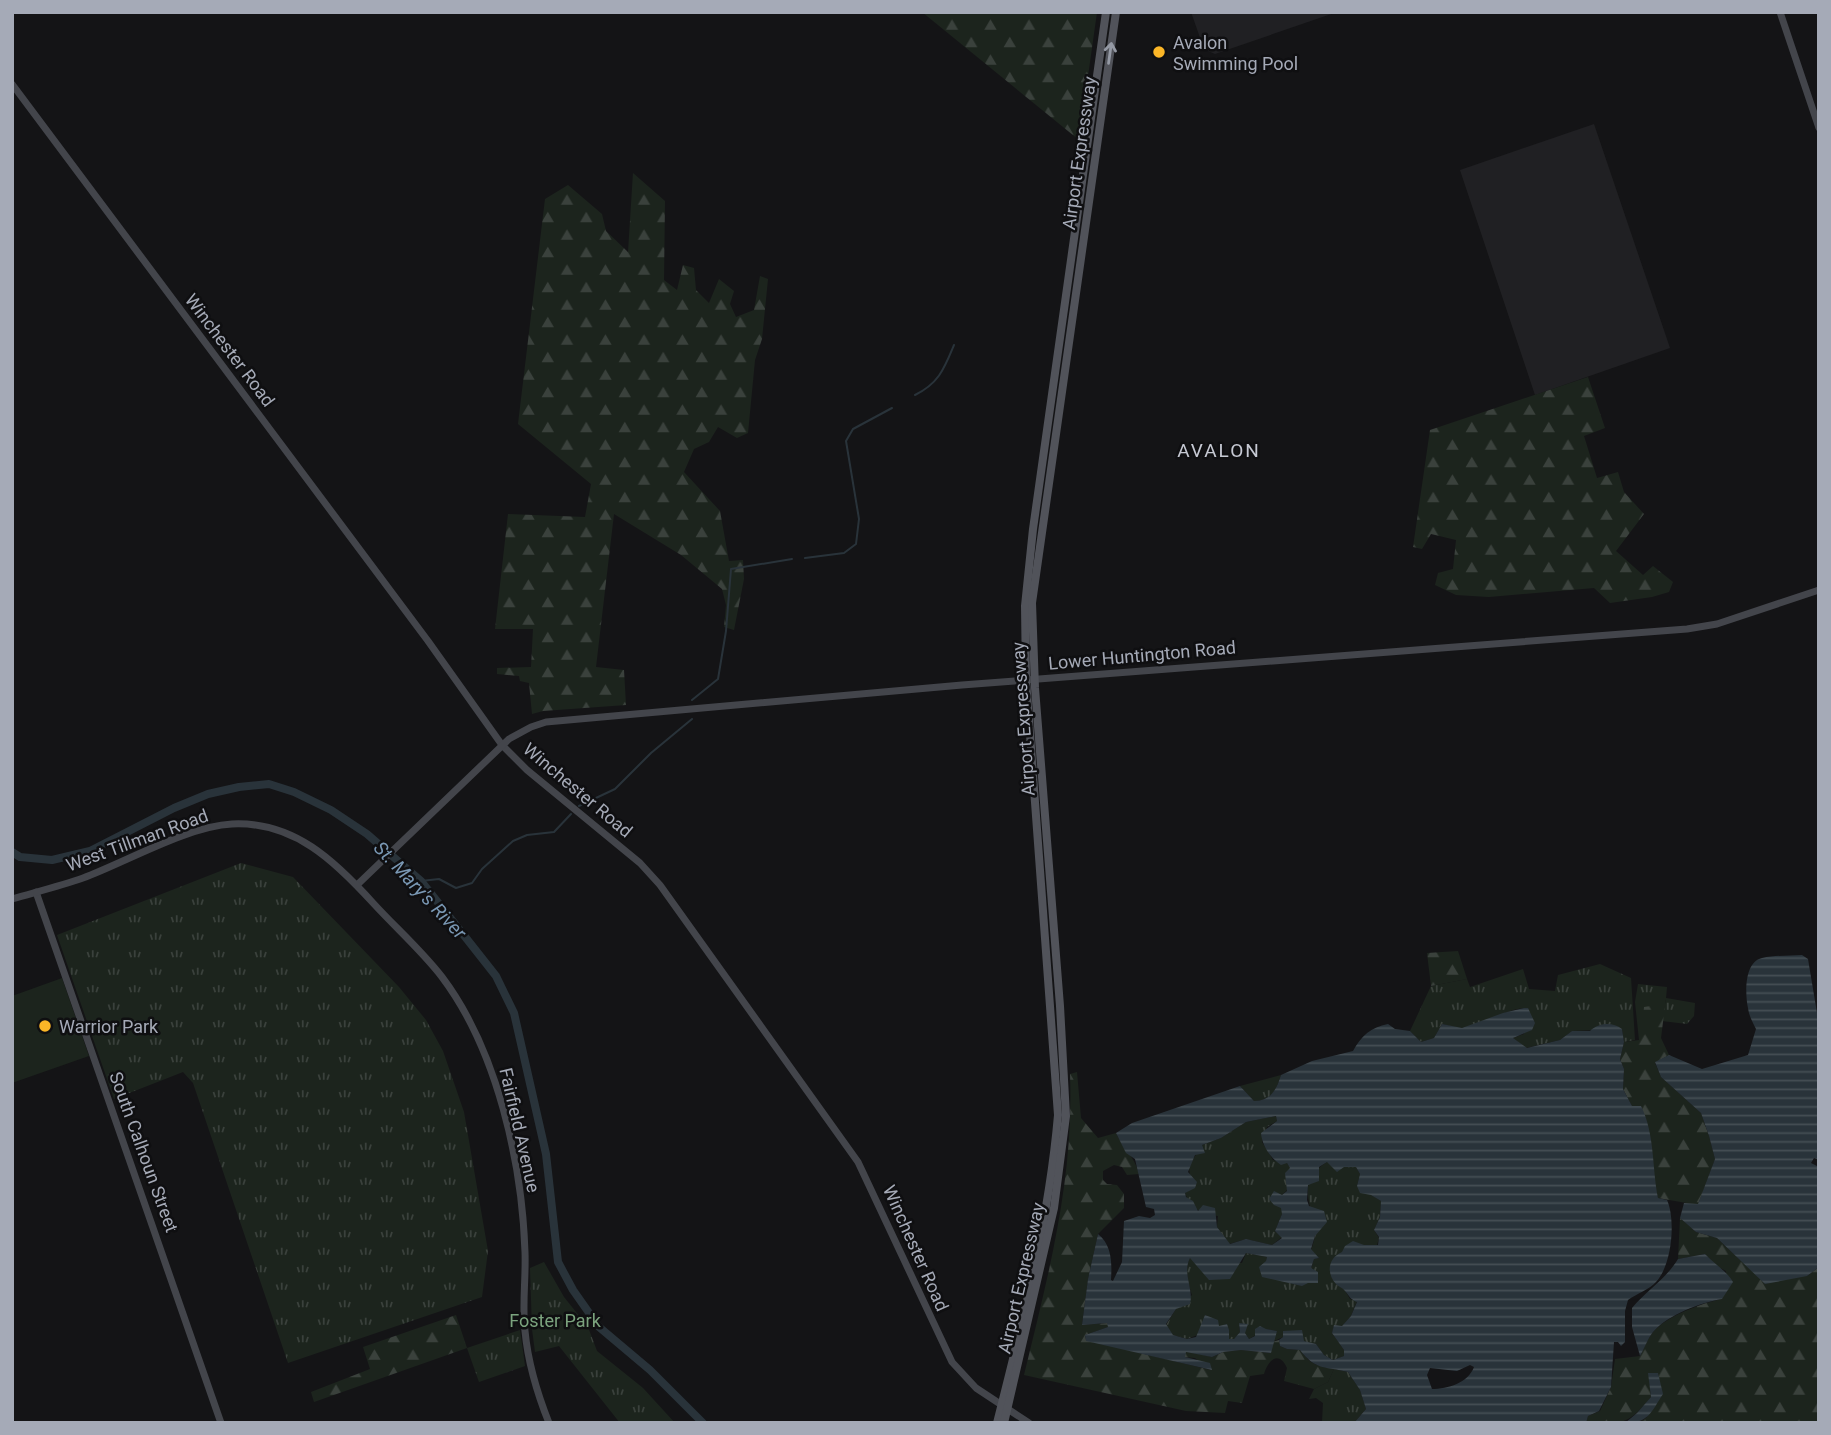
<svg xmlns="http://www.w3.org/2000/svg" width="1831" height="1435" viewBox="0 0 1831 1435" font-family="Roboto,sans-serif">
<defs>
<pattern id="grass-tufts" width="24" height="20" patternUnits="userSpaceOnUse" patternTransform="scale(1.75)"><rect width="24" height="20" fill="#1c241d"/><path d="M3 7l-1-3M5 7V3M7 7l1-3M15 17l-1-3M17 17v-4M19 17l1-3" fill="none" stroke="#3a413c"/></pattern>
<pattern id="forest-firs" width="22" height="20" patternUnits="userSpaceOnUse" patternTransform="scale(1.75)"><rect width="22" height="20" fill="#1c241d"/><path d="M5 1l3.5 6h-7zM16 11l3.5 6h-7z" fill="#3a413c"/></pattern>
<pattern id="water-rules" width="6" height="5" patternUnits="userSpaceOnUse" patternTransform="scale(1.75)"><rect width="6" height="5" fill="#29333a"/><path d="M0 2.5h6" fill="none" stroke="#454e54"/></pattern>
</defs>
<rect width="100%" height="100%" fill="#141416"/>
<g fill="#202023">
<path d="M1191,12H1337L1215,54L1204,49Z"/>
<path d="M1594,124L1670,348L1535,395L1460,170Z"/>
</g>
<g fill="url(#grass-tufts)">
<path d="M241,863L293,877L399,987L426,1020L443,1051L464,1112L488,1251L482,1297L288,1363L193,1083L183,1072L114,1099L57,935Z"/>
<path d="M1600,964L1631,978L1635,1040L1624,1042L1622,1029L1572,1031L1560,1040L1526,1048L1513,1038L1524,1034L1528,1008C1505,1008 1486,1025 1464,1028C1457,1029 1448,1025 1442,1024L1434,1038L1421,1042L1410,1031L1431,986L1467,979L1470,987L1523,969L1529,989L1555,991L1558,975Z"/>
<path d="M1638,984L1667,987L1666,998L1695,1003L1694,1016L1687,1024L1662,1021L1666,999L1643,1021H1637L1635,1002Z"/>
<path d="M1281,1075C1276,1091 1271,1100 1254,1101L1240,1086Z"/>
<path d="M1276,1116L1277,1121L1267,1127L1262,1142L1273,1160L1287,1163L1290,1168L1287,1190L1282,1195V1214L1275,1231L1282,1237L1272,1245L1246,1239L1229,1244L1217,1227L1218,1216C1201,1213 1191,1209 1185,1193L1191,1189L1189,1166L1202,1145L1221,1138L1246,1122Z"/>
<path d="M1327,1162L1344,1167H1356L1360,1174L1357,1186L1381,1201L1380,1217L1374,1230L1379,1238L1377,1245H1364L1336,1284L1344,1289L1350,1299L1357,1301L1351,1316L1342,1326H1334L1332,1333L1344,1350V1356L1333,1360L1324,1355L1316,1344L1283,1337L1272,1342L1277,1331L1266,1329L1249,1339L1239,1324L1240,1332L1234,1339H1228L1229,1330L1224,1325L1187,1339L1173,1335L1166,1325L1176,1309L1192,1295C1188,1283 1184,1269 1190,1258L1242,1263L1246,1253L1267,1257L1262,1277L1311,1269L1314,1259L1319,1258L1311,1250C1313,1244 1315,1239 1315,1233C1313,1204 1294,1183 1327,1162Z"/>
<path d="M544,1262L564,1297L588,1327L597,1351L643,1388L675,1423H620L559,1346L535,1352L532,1329L530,1268Z"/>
<path d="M520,1330L525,1366L479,1382L467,1348Z"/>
<path d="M1334,1369L1348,1372L1360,1390L1366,1409L1354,1423H1322L1323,1403L1316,1398L1309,1399L1314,1389L1328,1382Z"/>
</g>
<g fill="url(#forest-firs)">
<path d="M922,12H1097L1079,140Z"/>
<path d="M633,173L665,201L664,280L677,290L683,265L694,268L696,290L709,303L719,279L734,291L730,304L736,317L754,310L760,276L768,279L762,339L755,360L748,433L737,438L718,427L709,442L694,449L684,472L720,511L729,561L743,560L744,579L734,630L724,627L726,605L722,589L681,555L614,514L596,667L624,670L626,705L543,711L532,714L529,683L520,681L519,676L497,674V668L531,667L533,629H495L508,514L585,517L591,484L518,424L545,199L568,185L602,214L606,231L628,252Z"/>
<path d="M1588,377L1605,428L1584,436L1597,478L1618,472L1624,492L1644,514L1616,551L1643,575L1653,566L1673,582L1669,592L1652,597L1610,603L1594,588L1489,597L1456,595L1435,585L1438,573L1453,569L1456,540L1431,534L1422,549L1413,547L1430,430Z"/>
<path d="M1458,951L1467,979L1431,986L1427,953Z"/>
<path d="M1661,997L1666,998L1661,1038L1669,1055L1655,1063L1661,1077L1701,1113L1709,1136L1715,1159L1698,1205L1658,1198L1632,1106L1623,1089L1624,1069L1620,1059L1624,1042L1639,1040L1637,1021L1643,1020L1644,1007L1657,1005Z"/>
<path d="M1077,1072L1081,1118L1098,1138L1116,1133C1123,1149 1134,1155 1139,1174L1127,1175L1122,1167L1114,1165L1103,1171V1180L1107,1184L1117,1185L1124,1194V1208L1098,1234L1088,1279L1082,1325L1108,1323V1327L1085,1335L1086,1340L1211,1370L1195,1358L1184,1357L1186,1351L1212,1357L1223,1352L1241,1350L1270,1353L1272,1342L1279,1340L1280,1346L1287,1349L1300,1350C1312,1366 1316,1365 1334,1369L1328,1382L1314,1389L1284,1381L1287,1368C1279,1350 1268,1360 1264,1374L1250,1376L1242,1403L1228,1401L1225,1413L1186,1411L1024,1375C1049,1272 1074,1180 1070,1074Z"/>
<path d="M1680,1218L1696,1232L1717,1238L1740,1260L1807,1276L1819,1267V1423H1639L1647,1417L1658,1374L1649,1373L1651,1397C1627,1426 1624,1423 1586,1423L1588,1416L1600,1411L1611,1387L1615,1359L1640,1356C1644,1348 1648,1338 1653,1332C1667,1316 1702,1303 1722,1299L1726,1271L1715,1265L1705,1254L1678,1259Z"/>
<path d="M456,1315L467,1348L314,1402L311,1392L370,1369L363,1347Z"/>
</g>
<path fill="#1c241d" d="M62,978L89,1056L12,1083V996Z"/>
<g fill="url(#water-rules)" fill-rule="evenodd">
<path d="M1802,955L1808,959L1819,1025V1160L1814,1158L1811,1163L1819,1167V1267L1807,1276L1765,1284L1717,1238L1696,1232L1680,1218L1684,1203L1698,1204L1715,1159L1709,1136L1701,1113L1661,1077L1655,1062L1669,1055L1702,1069L1748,1055L1756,1029C1753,1023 1749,1016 1748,1008C1745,994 1744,962 1762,958C1775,955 1789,956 1802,955Z"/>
<path d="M1524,1008H1528L1535,1023L1532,1030L1513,1038L1527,1048L1560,1040L1572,1031H1590C1599,1022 1613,1022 1622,1029L1624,1042L1620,1059L1624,1069L1623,1089L1632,1106H1641C1655,1134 1652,1168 1658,1198L1667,1200C1676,1220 1672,1265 1656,1282C1650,1289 1636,1294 1628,1300L1625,1311V1342L1621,1346L1618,1342H1614L1611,1387L1599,1411L1588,1416L1586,1423H1354L1366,1409L1360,1390L1348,1372C1325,1366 1316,1371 1300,1350L1287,1349L1280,1346L1279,1340L1283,1337V1331L1302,1330L1304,1341L1316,1344L1324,1355L1333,1360L1344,1356V1350L1332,1333L1334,1325L1342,1326L1351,1316L1357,1302C1350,1299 1350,1297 1345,1291C1343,1288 1339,1287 1336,1284C1326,1273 1328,1258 1342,1252L1345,1246L1353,1241L1364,1245H1378L1379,1237L1374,1230L1380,1217L1381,1201L1371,1195L1360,1193L1357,1186L1360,1174L1356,1167H1344L1337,1172L1327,1162L1319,1167V1181L1308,1185L1307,1200L1309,1206L1324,1211L1327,1222L1315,1236L1311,1249L1319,1258L1314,1259L1311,1268L1318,1272V1283H1308L1302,1286L1262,1277L1259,1267L1266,1261L1267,1257L1246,1253L1230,1279L1209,1280L1190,1258C1182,1273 1194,1289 1190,1304L1176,1309L1166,1324L1173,1335L1187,1339L1196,1337L1205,1315L1218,1320L1219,1326L1227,1324L1229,1330V1339H1234L1240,1332L1239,1323L1248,1324L1245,1333L1249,1339L1255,1336V1329L1260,1326L1266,1329L1277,1331L1271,1353L1241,1350L1223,1352L1212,1357L1186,1352L1185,1357L1210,1363L1212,1370L1086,1341L1085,1335L1108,1327L1107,1323L1082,1325L1088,1279L1098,1234C1112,1245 1112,1263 1111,1280L1113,1281L1122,1262L1124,1221L1139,1216L1150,1218L1155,1215L1154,1209L1146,1207L1135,1159L1126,1153L1116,1133L1132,1123L1240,1086L1254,1101C1271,1100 1276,1091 1281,1075L1312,1061L1353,1051C1361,1036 1371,1027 1388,1024L1395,1029L1410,1031L1421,1042L1434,1038L1442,1024L1462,1028L1503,1013ZM1276,1116L1277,1121L1261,1133C1262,1145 1270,1158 1281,1165L1287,1163L1290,1168L1285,1173L1287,1191L1282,1195L1274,1191L1269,1199L1274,1205L1281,1208L1282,1214L1275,1231L1282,1238L1272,1245L1246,1239L1230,1244L1217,1227L1215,1208L1203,1205L1198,1211L1193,1201L1186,1197L1185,1193L1195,1188L1197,1182L1188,1172L1195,1155L1205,1153L1202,1145L1221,1138L1246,1122ZM1470,1365L1474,1367C1468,1383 1448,1389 1432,1389L1427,1375L1430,1368L1457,1371Z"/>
<path d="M1705,1254C1715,1265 1726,1270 1733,1282L1722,1299C1700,1303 1669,1314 1653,1332C1648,1338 1644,1349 1640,1356L1632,1327V1308C1647,1290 1666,1279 1678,1259Z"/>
<path d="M1648,1373H1658L1663,1394C1651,1412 1649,1423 1625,1423L1637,1413L1651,1397Z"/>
</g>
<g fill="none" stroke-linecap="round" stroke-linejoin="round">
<g stroke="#29333a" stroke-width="2">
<path d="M915,395C939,383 944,369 954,345"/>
<path d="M805,558L844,553L856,544L859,519L846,441L853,429L892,408"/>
<path d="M692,700L718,679L726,631L731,569L792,559"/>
<path d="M579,806L615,789L651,753L692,719"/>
<path d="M421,881L439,879L456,888L472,883L482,869L513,841L527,835L554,832L571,814"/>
</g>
<path stroke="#29333a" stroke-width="8" d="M12,852L20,857L52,860L90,851L174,808L208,794L239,787L269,784L294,792L331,810L367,834L421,881L444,910L496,976L514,1013L546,1154L558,1262L573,1290L599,1327L650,1370L703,1423"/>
<g stroke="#43454b" stroke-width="7">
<path d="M1780,12L1819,128"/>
<path d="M12,84L428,641L502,745L527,770L640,863L660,885L858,1162L952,1362L976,1388L1029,1423"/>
<path d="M357,885L509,739L531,727L546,722L962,685L1687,629L1717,624L1819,590"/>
<path d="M36,892L221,1423"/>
<path d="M12,899C36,892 60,886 83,878C126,862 188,826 232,824C294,821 335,861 374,904C396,928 422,951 442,977C497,1050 522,1162 525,1252C526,1278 522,1305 525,1331C528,1363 537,1393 549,1423"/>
</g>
<g stroke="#51535a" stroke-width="8">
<path d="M997,1423C1023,1321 1049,1219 1058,1115L1026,680L1025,606L1033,529L1106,12"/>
<path d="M1004,1423L1054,1208L1066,1116L1060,1006L1035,688L1032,603L1116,12"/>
</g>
</g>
<defs><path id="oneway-shaft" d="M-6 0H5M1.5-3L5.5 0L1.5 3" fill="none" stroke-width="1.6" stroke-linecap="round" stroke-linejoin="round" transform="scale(1.75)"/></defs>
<use stroke="#9499a4" href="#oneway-shaft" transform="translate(1110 53) rotate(-82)"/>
<g fill="#fbb627" stroke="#0f0f11" stroke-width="2.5">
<circle cx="1159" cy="52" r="7"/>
<circle cx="45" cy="1026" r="7"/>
</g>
<g text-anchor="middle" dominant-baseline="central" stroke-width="5" stroke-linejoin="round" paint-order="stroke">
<g font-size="18" fill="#a5aab7" stroke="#0f0f11" text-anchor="start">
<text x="1173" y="42">Avalon<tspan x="1173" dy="21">Swimming Pool</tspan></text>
<text x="59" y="1026">Warrior Park</text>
</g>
<g font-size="18" fill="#a5aab7" stroke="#0f0f11">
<text transform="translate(1079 153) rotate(-82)">Airport Expressway</text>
<text transform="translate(230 350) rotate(53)">Winchester Road</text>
<text transform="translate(1142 655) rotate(-5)">Lower Huntington Road</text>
<text transform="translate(1023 719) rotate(-94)">Airport Expressway</text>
<text transform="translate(578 790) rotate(40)">Winchester Road</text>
<text transform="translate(137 840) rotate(-20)">West Tillman Road</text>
<text transform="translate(520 1130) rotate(77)">Fairfield Avenue</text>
<text transform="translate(144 1152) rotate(70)">South Calhoun Street</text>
<text transform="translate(916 1248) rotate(66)">Winchester Road</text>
<text transform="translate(1021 1278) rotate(-77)">Airport Expressway</text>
</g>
<g font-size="18" fill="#7ba37e" stroke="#0f0f11">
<text x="555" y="1320">Foster Park</text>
</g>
<g font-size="19" letter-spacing="2" fill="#c6c9d3" stroke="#0f0f11">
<text x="1219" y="450">AVALON</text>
</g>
<g font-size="19" font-style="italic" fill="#7a98b4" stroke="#0f0f11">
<text transform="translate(420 890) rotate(47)">St. Mary's River</text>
</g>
</g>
<rect width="1831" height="1435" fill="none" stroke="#a5aab7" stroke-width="28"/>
</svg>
